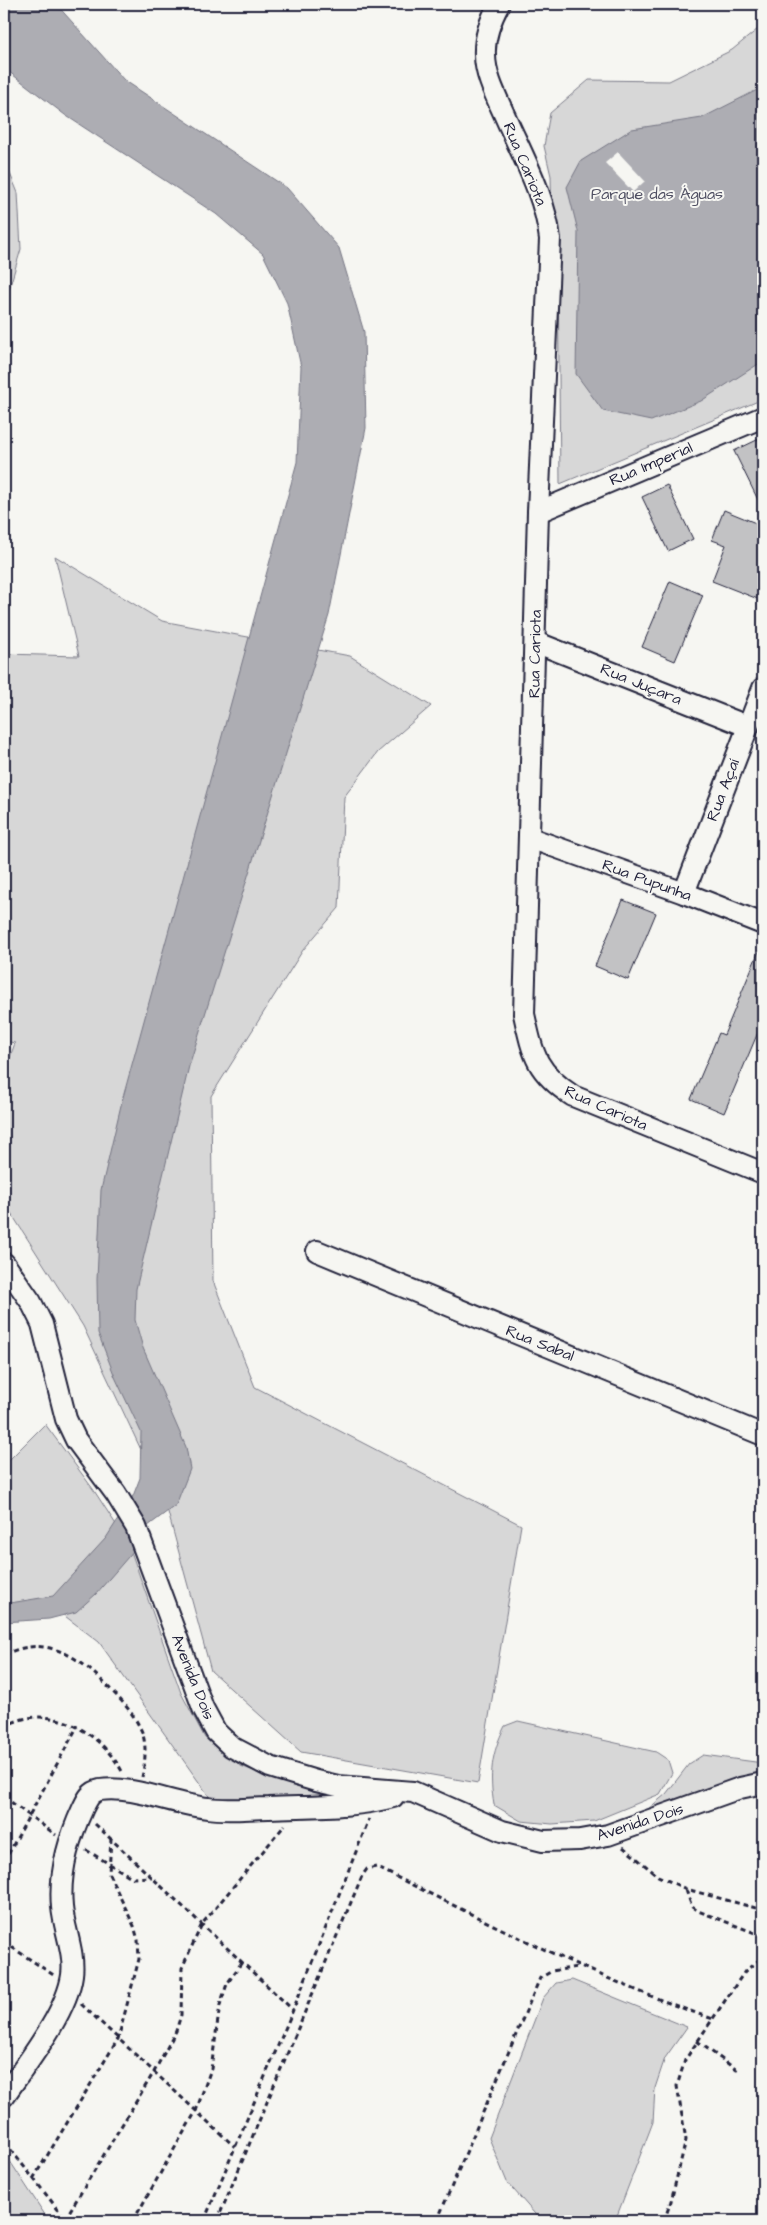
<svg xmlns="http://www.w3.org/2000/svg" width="767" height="2225" viewBox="0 0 767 2225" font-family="'Architects Daughter',sans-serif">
<rect width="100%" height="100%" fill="#f6f6f2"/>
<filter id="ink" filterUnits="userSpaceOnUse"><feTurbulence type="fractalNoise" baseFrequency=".02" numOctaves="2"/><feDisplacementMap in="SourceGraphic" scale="10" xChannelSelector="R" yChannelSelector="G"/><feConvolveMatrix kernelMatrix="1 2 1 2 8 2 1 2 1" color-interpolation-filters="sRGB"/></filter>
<g filter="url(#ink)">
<g fill="#d7d7d7" stroke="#7c7c89">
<path d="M763,25V399L560,484L558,258L552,220L551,176L544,146L550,113L589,80L669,81L732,50Z"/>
<path d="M4,159L18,193L21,249L4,306Z"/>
<path d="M55,556L162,621L350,656L431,706L378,752L344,797L339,908L303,950L211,1096L213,1281L255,1387L521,1525L478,1783L301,1752L211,1671L165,1501L83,1326L4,1202V1074L15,1043L4,1041V654L79,656Z"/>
<path d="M45,1424L93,1489L128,1543L181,1693L205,1738L241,1766L269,1777L326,1793L384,1795L279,1803L211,1799L99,1642L57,1610L4,1602V1465Z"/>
<path d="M518,1721L656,1752L668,1760L672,1773L660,1794L594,1821L552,1824L521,1821L494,1805C489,1775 491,1754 505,1726Z"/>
<path d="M703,1755L763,1763V1772L630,1824L666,1794L689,1764Z"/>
<path d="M572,1980L687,2027L665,2058L655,2088L653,2122L615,2221H541L507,2182L489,2138L543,1998L556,1983Z"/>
<path d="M4,2152L49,2221H4Z"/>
</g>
<g fill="#adadb3" stroke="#757583">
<path d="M4,4H56L124,80L287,188L339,248L364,332L366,428L329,615L189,1066L136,1289L135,1320L143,1348L186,1447L190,1469L176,1505L148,1526L135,1549L96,1594L76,1612L49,1619L4,1622V1604L53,1596L106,1538L133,1496L140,1478L141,1432L115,1377L98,1333L97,1280L101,1190L122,1101L297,462L301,367L287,303L263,254L216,214L65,115L4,68Z"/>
<path d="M763,87V361L701,401L651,421L603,411L576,374L578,231L567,187L581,161L632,129L702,118Z"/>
</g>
<path fill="#f6f6f2" d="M618,152L645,181L633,192L605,163Z"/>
<g fill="#c2c2c4" stroke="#22223b">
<path d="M759,439L763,448V510L734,451Z"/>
<path d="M667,485L693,539L668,551L642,497Z"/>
<path d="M724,510L763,526V601L712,581L726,545L712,540Z"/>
<path d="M670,581L703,595L675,661L642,647Z"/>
<path d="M623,900L656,913L628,980L595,966Z"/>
<path d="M763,941V1032L759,1030L724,1113L691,1099L719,1033L724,1035Z"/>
</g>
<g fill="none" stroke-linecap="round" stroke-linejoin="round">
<defs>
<g id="minor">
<path d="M499,4C491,19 484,38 485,55C485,75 496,96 504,114C522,155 545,195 550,239L538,512L524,1014C533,1055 536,1072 573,1096L763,1173"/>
<path d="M538,512L763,417"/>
<path d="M535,642L747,726"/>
<path d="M530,838L684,893L763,924"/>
<path d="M684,893L763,688"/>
<path d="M317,1251L763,1435"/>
<path d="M4,1263L31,1302L42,1324L66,1419L76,1440L116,1494L136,1527L203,1708L216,1732L232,1747L270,1767L316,1781L338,1786L413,1792L502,1831L543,1841L580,1840L608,1835L740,1788L763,1783"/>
<path d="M4,2096C26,2064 67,2013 72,1975C75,1953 64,1929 62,1907C59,1874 69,1838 83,1808C87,1800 90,1792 100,1790C133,1785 175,1805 208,1808C228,1811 249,1808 269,1808C310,1806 353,1808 393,1797"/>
</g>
</defs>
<use href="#minor" stroke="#22223b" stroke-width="24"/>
<g stroke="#22223b" stroke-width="3" stroke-dasharray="5 4" stroke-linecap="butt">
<path d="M4,1655C49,1632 83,1660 113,1692C125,1704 135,1716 142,1732C147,1745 145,1764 142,1777"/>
<path d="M4,1727C49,1700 101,1732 123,1773"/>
<path d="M4,1797L56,1835"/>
<path d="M95,1824L293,2010"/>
<path d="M623,1847L658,1876L686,1889L763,1910"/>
<path d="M86,1850L133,1878L152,1877"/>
<path d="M4,1862L77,1727"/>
<path d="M686,1890L692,1907L698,1911L763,1936"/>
<path d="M4,1942L55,1976"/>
<path d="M81,2004L235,2147"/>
<path d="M697,2041L738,2071"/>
<path d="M4,2144L11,2150L67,2221"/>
<path d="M33,2179L118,2039L139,1959L138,1940L134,1926L109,1874L111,1838"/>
<path d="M65,2219L154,2072L176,2031L181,2015L182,1968L202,1924L285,1825"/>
<path d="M133,2221L196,2111L211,2069L220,2005L227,1984L242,1962"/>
<path d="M204,2221L293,2010L369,1819"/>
<path d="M217,2221L362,1876L367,1869L376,1867C486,1921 596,1979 713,2019"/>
<path d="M437,2221L540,1978L552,1971L578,1967"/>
<path d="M664,2221L671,2201L686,2140L677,2086L685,2060L745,1971L763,1957"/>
</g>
<use href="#minor" stroke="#f6f6f2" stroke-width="20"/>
</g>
</g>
<g text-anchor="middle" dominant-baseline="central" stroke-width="4" stroke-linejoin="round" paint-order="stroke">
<g font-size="16" fill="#22223b" stroke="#f6f6f2">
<text transform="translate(525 164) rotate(67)">Rua Cariota</text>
<text transform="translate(651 464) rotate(-23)">Rua Imperial</text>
<text transform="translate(535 654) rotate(-89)">Rua Cariota</text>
<text transform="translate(641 684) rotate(22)">Rua Juçara</text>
<text transform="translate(723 790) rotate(-69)">Rua Açaí</text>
<text transform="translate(647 880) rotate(20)">Rua Pupunha</text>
<text transform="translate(606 1108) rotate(24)">Rua Cariota</text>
<text transform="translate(540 1343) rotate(22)">Rua Sabal</text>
<text transform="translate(193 1677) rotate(68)">Avenida Dois</text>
<text transform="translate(640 1822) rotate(-18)">Avenida Dois</text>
</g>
<g font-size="16" fill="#4f4f62" stroke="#f6f6f2">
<text x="657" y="194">Parque das Águas</text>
</g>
</g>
<rect width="767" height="2225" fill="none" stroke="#f6f6f2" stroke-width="20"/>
<rect x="10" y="10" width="747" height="2205" fill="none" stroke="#22223b" stroke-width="2" filter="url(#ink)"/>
</svg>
